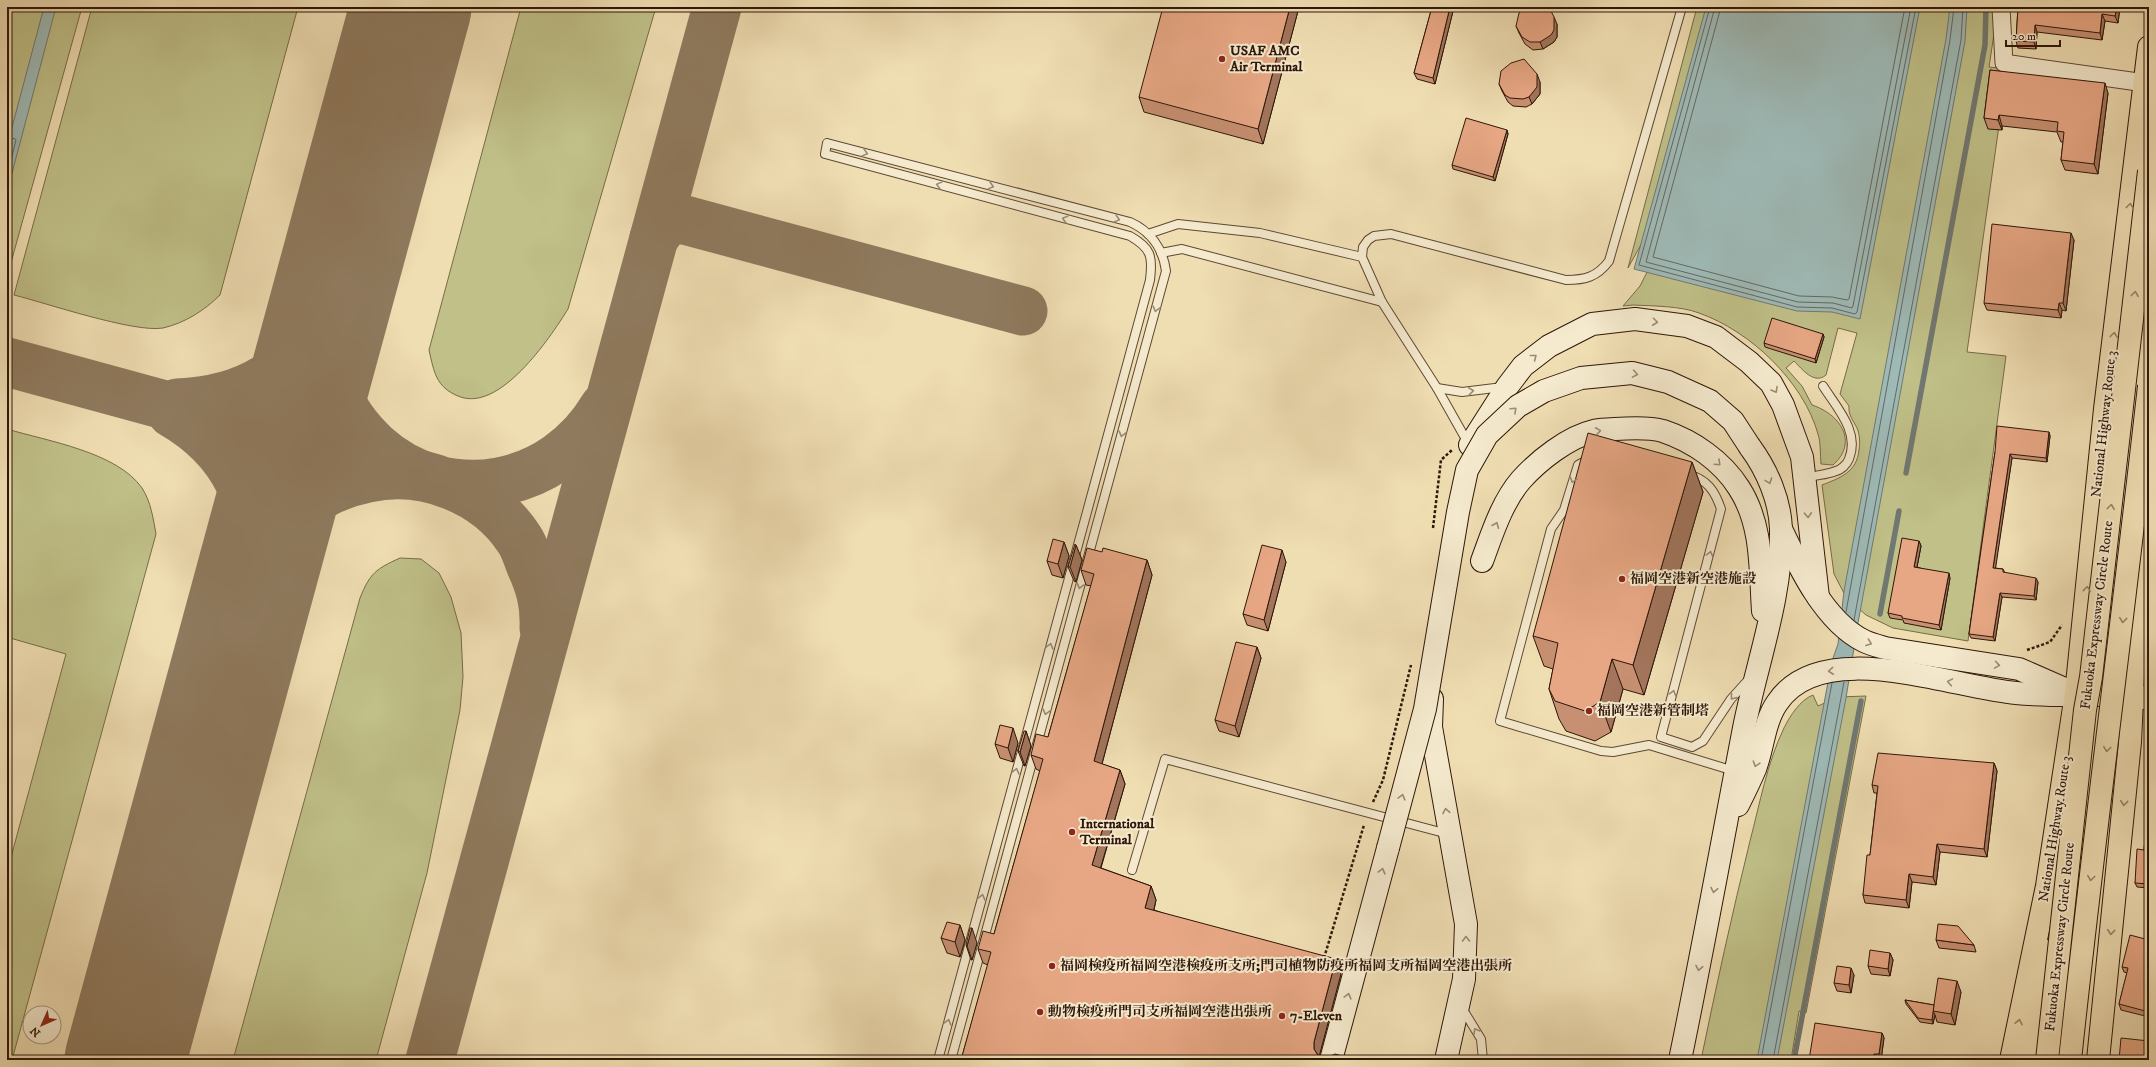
<svg xmlns="http://www.w3.org/2000/svg" width="2156" height="1067" viewBox="0 0 2156 1067" font-family="'IM FELL DW Pica','Noto Serif JP',serif">
<rect width="100%" height="100%" fill="#f0deb3"/>
<filter id="stains"><feTurbulence type="fractalNoise" baseFrequency=".005" numOctaves="4"/><feColorMatrix values="0 0 0 0 .2 0 0 0 0 .09 0 0 0 0 .02 0 0 0 .5 -.17"/></filter>
<radialGradient id="worn" r=".72"><stop offset=".6" stop-color="#630" stop-opacity="0"/><stop offset="1" stop-color="#630" stop-opacity=".3"/></radialGradient>
<g fill="#c0c088" stroke="#776b48">
<path d="M7,7H82L7,277Z"/>
<path d="M92,7H298L220,295C205,310 185,323 163,328C134,333 46,303 14,295Z"/>
<path d="M521,7H656L568,309C550,338 499,414 458,396C436,387 434,372 429,350Z"/>
<path d="M1697,7H1996L1997,14L1989,67L2007,69L1967,352L2006,356L1968,641L1893,628L1866,615L1846,597L1834,574L1822,485C1840,478 1857,472 1859,450C1860,443 1860,435 1857,428C1853,420 1848,415 1849,406L1840,394L1857,333L1838,328L1826,375C1814,385 1802,369 1794,361L1786,368L1802,386L1812,405C1840,414 1859,442 1833,465L1821,464C1820,455 1821,443 1818,434C1803,381 1750,331 1699,313C1681,306 1653,306 1633,305L1623,306L1640,286L1691,186L1686,164L1628,268Z"/>
<path d="M7,429C47,441 117,452 142,488C151,502 153,518 156,534L12,1060H7V872L66,654L10,638L7,649Z"/>
<path d="M400,558L421,559L439,573L451,597L461,633L463,677L460,710L427,873L376,1060H233L360,598C370,573 376,569 400,558Z"/>
<path d="M1813,695L1818,706L1838,697L1866,696L1806,1013L1799,1011L1791,1060H1701C1716,987 1732,914 1750,841C1760,803 1767,763 1784,728C1790,716 1800,700 1813,695Z"/>
</g>
<g fill="#9ebab7" stroke="#717871">
<path d="M44,7H56L7,192V146Z"/>
<path d="M1706,7H1920L1860,319L1832,312L1797,311L1634,269Z"/>
<path d="M1950,7H1967L1965,41L1858,623L1846,698L1777,1060H1757L1832,661L1838,644L1844,591L1946,39Z"/>
</g>
<g fill="none" stroke-linecap="round" stroke-linejoin="round">
<g stroke="#666860" stroke-width="1">
<path d="M1710,7L1639,265L1797,307L1832,308L1855,314L1857,312L1916,7"/>
<path d="M1715,7L1646,262L1798,302L1833,303L1852,308L1853,306L1911,7"/>
<path d="M1721,7L1653,257L1799,296L1832,297L1847,300L1849,299L1905,7"/>
<path d="M7,143L14,138L16,140L7,177"/>
<path d="M1846,612L1950,40L1954,7"/>
<path d="M1854,620L1961,40L1963,7"/>
<path d="M1761,1060L1832,683"/>
<path d="M1773,1060L1844,682"/>
</g>
<g stroke="#717871" stroke-width="5.5">
<path d="M1906,473L1985,45L1986,7"/>
<path d="M1880,614L1899,511"/>
<path d="M1794,1060L1861,701"/>
</g>
<g stroke="#8f7a5e" stroke-width="49">
<path d="M654,238L665,223L681,219L1023,311"/>
<path d="M329,312C327,338 328,364 336,389C343,410 359,431 375,446C447,511 555,490 604,407"/>
<path d="M7,362L436,479"/>
<path d="M177,403C249,400 290,372 329,312"/>
<path d="M172,413C236,450 258,504 257,576"/>
<path d="M257,576C268,551 281,527 302,508C320,493 344,483 368,478C424,466 487,490 519,539C524,546 527,556 530,564C540,586 545,603 544,628"/>
<path d="M430,1060L717,7"/>
</g>
<path stroke="#8f7a5e" stroke-width="121" d="M125,1060L411,7"/>
<defs>
<g id="lane">
<path d="M1148,234L1178,224L1260,233L1362,257"/>
<path d="M1161,253L1182,249L1382,302"/>
<path d="M1437,388L1462,392L1503,387"/>
<path d="M1468,443L1437,388L1382,302L1362,257L1363,247L1368,240L1374,236L1391,234L1566,280C1585,280 1597,277 1609,261L1682,7"/>
<path d="M1589,459L1578,465L1564,510L1551,529L1500,721L1601,751L1613,752L1649,745L1734,771"/>
<path d="M1687,474C1707,479 1715,491 1721,509L1661,737L1692,747L1703,741L1731,699L1749,679"/>
<path d="M1806,478C1815,475 1826,475 1836,471C1841,470 1847,464 1849,459C1860,432 1837,408 1823,386"/>
<path d="M1132,870L1165,759L1448,834"/>
<path d="M1462,1008L1481,1039L1483,1060"/>
<path d="M938,1060L1150,280C1153,256 1151,248 1130,236L825,154L827,143L1130,222C1150,231 1163,248 1166,271L951,1060"/>
</g>
<path id="street" d="M2001,7L2004,63L2145,83"/>
<g id="secondary">
<path d="M1470,445L1507,387L1523,366L1549,346L1592,324L1635,319L1687,326L1716,337L1749,362L1771,383L1783,405L1802,457L1818,597"/>
<path d="M1781,529C1799,567 1825,622 1864,641C1870,644 1878,646 1885,648L2019,669L2067,690"/>
<path d="M1482,561C1492,534 1502,502 1521,480C1538,461 1568,437 1594,431C1600,429 1608,430 1615,429C1629,428 1649,427 1663,431C1693,441 1722,461 1739,488C1763,525 1760,569 1763,611"/>
<path d="M1432,699L1431,727L1466,924L1464,979L1446,1060"/>
<path d="M1738,805C1744,793 1750,781 1755,769C1763,748 1764,722 1777,703C1821,635 1953,688 2016,693C2054,697 2093,694 2132,695L2149,699"/>
<path d="M1331,1060L1388,848"/>
<path d="M1680,1060C1703,949 1723,838 1744,728C1757,662 1782,597 1781,529C1780,500 1767,470 1750,447"/>
</g>
<g id="highway">
<path d="M2011,1060L2047,886L2076,694L2105,409L2149,47"/>
<path d="M2031,1060L2048,951"/>
<path d="M2098,1060L2130,742L2135,633L2149,499"/>
</g>
</defs>
<use href="#lane" stroke="#5e4834" stroke-width="10"/>
<use href="#street" stroke="#5e4834" stroke-width="19"/>
<use href="#secondary" stroke="#2e1609" stroke-width="24"/>
<use href="#highway" stroke="#2e1609" stroke-width="24"/>
<g stroke="#2e1609" stroke-width="2.5" stroke-dasharray="3 2" stroke-linecap="butt">
<path d="M1433,528L1441,460L1452,450"/>
<path d="M2027,650L2050,642L2062,625"/>
<path d="M1373,802L1383,780L1411,665"/>
<path d="M1324,958L1364,825"/>
</g>
<use href="#lane" stroke="#f5eace" stroke-width="8"/>
<use href="#street" stroke="#f5eace" stroke-width="17"/>
<use href="#secondary" stroke="#f5eace" stroke-width="22"/>
<use href="#highway" stroke="#f0deb3" stroke-width="22"/>
<defs>
<path id="secondary-bridge" d="M1388,848L1425,709L1458,512L1467,470L1487,435L1518,406L1544,391L1581,378L1632,373L1668,382L1710,401L1733,421L1750,447"/>
<g id="highway-bridge">
<path d="M2047,1060L2085,710L2091,677L2149,171"/>
<path d="M2070,1060C2094,835 2124,611 2149,386"/>
</g>
</defs>
<use href="#secondary-bridge" stroke="#2e1609" stroke-width="24" stroke-linecap="butt"/>
<use href="#highway-bridge" stroke="#2e1609" stroke-width="24" stroke-linecap="butt"/>
<use href="#secondary-bridge" stroke="#f5eace" stroke-width="22"/>
<use href="#highway-bridge" stroke="#f0deb3" stroke-width="22"/>
</g>
<g fill="#c79072" stroke="#2e1609">
<path d="M1299,7L1263,144L1144,112L1139,97Z"/>
<path d="M1432,7H1454L1435,84L1417,79L1414,73Z"/>
<path d="M2018,7H2120L2118,23L2105,21L2102,40L2037,32L2036,49L2018,48L2016,41Z"/>
<path d="M1557,24V37L1554,42L1543,49L1533,50L1525,44L1519,33L1516,26Z"/>
<path d="M1990,70L2108,93L2098,174L2065,170L2061,160L2063,142H2061L2057,132L2002,126V130L1988,129L1984,118Z"/>
<path d="M1540,82V94L1532,104L1526,107L1513,106L1508,102L1502,91L1499,84Z"/>
<path d="M1507,130L1508,134L1495,181L1453,169L1452,165Z"/>
<path d="M2074,240L2066,311L2062,310L2061,318L1987,310L1984,303Z"/>
<path d="M1823,334L1824,337L1816,363L1765,347L1764,343Z"/>
<path d="M2049,432L2050,436L2047,462L2012,458L1995,568L2003,569L2005,573L2038,582L2036,600L2002,597L1995,641L1971,638L1969,634L1995,452Z"/>
<path d="M1692,462L1703,492L1644,695L1623,689L1611,732L1595,741L1566,731L1559,719L1549,689L1553,669L1544,666L1533,636Z"/>
<path d="M1919,541L1921,546L1917,567L1950,578L1941,630L1904,623L1903,620L1890,618L1888,613Z"/>
<path d="M1064,542L1069,556L1063,578L1052,575L1047,561Z"/>
<path d="M1076,545L1082,560L1076,582L1074,581L1068,567Z"/>
<path d="M1102,552L1147,560L1152,575L1102,764L1120,770L1125,784L1101,868L1151,886L1156,900L1154,910L1341,974L1319,1056L1323,1058L1358,1060H961L988,965L983,963L978,949L994,934L1040,771L1036,769L1031,755L1048,737L1091,586L1086,585L1081,570Z"/>
<path d="M1286,562L1268,631L1247,625L1243,614Z"/>
<path d="M1257,647L1261,658L1239,737L1219,731L1215,720Z"/>
<path d="M1026,731L1031,746L1025,766H1024L1018,751Z"/>
<path d="M1018,743L1013,762L1000,758L995,744Z"/>
<path d="M1994,763L1997,771L1987,857L1940,852L1936,885L1912,882L1909,908L1865,903L1863,895L1870,855L1877,793H1874L1872,785Z"/>
<path d="M2149,795V888L2137,887L2135,883L2144,850Z"/>
<path d="M960,925L965,940L960,957L947,953L941,938Z"/>
<path d="M1936,940L1974,945L1976,952L1939,948Z"/>
<path d="M2149,940V1017L2121,1010L2119,1004L2127,973L2124,972L2122,967Z"/>
<path d="M977,943L972,960H971L966,945Z"/>
<path d="M1890,953L1893,960L1890,976L1871,974L1868,966Z"/>
<path d="M1854,975L1851,993L1837,991L1834,983Z"/>
<path d="M1961,992L1955,1025L1937,1022L1935,1015L1933,1024L1920,1022L1906,1004L1905,1000L1934,1005Z"/>
<path d="M1882,1033L1884,1038L1881,1060L1876,1059L1875,1060H1809Z"/>
</g>
<g fill="#a2755c" stroke="#2e1609">
<path d="M1290,7H1299L1263,144L1258,129Z"/>
<path d="M1450,7H1454L1435,84L1433,78Z"/>
<path d="M2117,7H2120L2118,23L2115,16Z"/>
<path d="M2102,14L2105,21L2102,40L2100,33Z"/>
<path d="M1554,17L1557,24V37L1554,42L1543,49L1540,42Z"/>
<path d="M2035,25L2037,32L2036,49L2034,42Z"/>
<path d="M1537,74L1540,82V94L1532,104L1529,97Z"/>
<path d="M2105,83L2108,93L2098,174L2094,164Z"/>
<path d="M1999,115L2002,126V130L1998,120Z"/>
<path d="M1507,130L1508,134L1495,181L1493,177Z"/>
<path d="M2071,233L2074,240L2066,311L2063,303Z"/>
<path d="M2059,303L2062,310L2061,318L2058,310Z"/>
<path d="M1823,334L1824,337L1816,363L1815,359Z"/>
<path d="M2049,432L2050,436L2047,462L2046,458Z"/>
<path d="M2010,454L2012,458L1995,572L1993,568Z"/>
<path d="M1692,462L1703,492L1644,695L1633,665Z"/>
<path d="M1919,541L1921,546L1916,572L1914,567Z"/>
<path d="M1064,542L1069,556L1063,578L1058,564Z"/>
<path d="M1076,545L1082,560L1076,582L1070,567Z"/>
<path d="M1282,550L1286,562L1268,631L1264,620Z"/>
<path d="M1147,560L1152,575L1099,775L1094,761Z"/>
<path d="M1949,573L1950,578L1941,630L1939,625Z"/>
<path d="M2036,578L2038,582L2036,600L2034,596Z"/>
<path d="M2000,593L2002,597L1995,641L1993,637Z"/>
<path d="M1257,647L1261,658L1239,737L1235,726Z"/>
<path d="M1612,659L1623,689L1611,732L1600,702Z"/>
<path d="M1013,728L1018,743L1013,762L1008,748Z"/>
<path d="M1026,731L1031,746L1025,766L1020,752Z"/>
<path d="M1994,763L1997,771L1987,857L1984,849Z"/>
<path d="M1120,770L1125,784L1097,880L1092,865Z"/>
<path d="M1937,844L1940,852L1936,885L1933,877Z"/>
<path d="M1909,874L1912,882L1909,908L1906,900Z"/>
<path d="M1151,886L1156,900L1151,922L1145,908Z"/>
<path d="M960,925L965,940L960,957L955,942Z"/>
<path d="M972,928L977,943L972,960L967,946Z"/>
<path d="M1890,953L1893,960L1890,976L1888,969Z"/>
<path d="M1336,959L1341,974L1319,1057L1314,1049V1042Z"/>
<path d="M1851,968L1854,975L1851,993L1849,985Z"/>
<path d="M1957,981L1961,992L1955,1025L1951,1014Z"/>
<path d="M1933,1011L1935,1015L1933,1024L1932,1020Z"/>
<path d="M1882,1033L1884,1038L1881,1060L1879,1054Z"/>
<path d="M1874,1054L1876,1059L1875,1060H1873Z"/>
</g>
<g fill="#e7a784" stroke="#2e1609">
<path d="M1163,7H1290L1258,129L1139,97Z"/>
<path d="M1432,7H1450L1433,78L1414,73Z"/>
<path d="M1526,7H1545L1551,11L1554,17V30L1551,35L1540,42H1530L1522,37L1516,26L1519,13Z"/>
<path d="M2018,7H2117L2115,16L2102,14L2100,33L2035,25L2034,42L2016,41Z"/>
<path d="M1524,59L1537,74V87L1529,97L1523,99L1510,98L1505,95L1499,84L1501,71L1511,63Z"/>
<path d="M1990,70L2105,83L2094,164L2061,160L2064,132L2057,131L2058,122L1999,115L1998,120L1984,118Z"/>
<path d="M1466,118L1507,130L1493,177L1452,165Z"/>
<path d="M1992,224L2071,233L2063,303H2059L2058,310L1984,303Z"/>
<path d="M1772,318L1823,334L1815,359L1764,343Z"/>
<path d="M1997,426L2049,432L2046,458L2010,454L1993,568L2003,569V572L2036,578L2034,596L2000,593L1993,637L1969,634L1995,452Z"/>
<path d="M1588,433L1692,462L1633,665L1612,659L1600,702L1585,711L1555,701L1549,689L1558,643L1533,636Z"/>
<path d="M1902,538L1919,541L1914,567L1949,573L1939,625L1902,618V616L1888,613Z"/>
<path d="M1053,539L1064,542L1058,564L1047,561Z"/>
<path d="M1075,544L1076,545L1070,567H1068Z"/>
<path d="M1262,545L1282,550L1264,620L1243,614Z"/>
<path d="M1087,548L1102,552L1103,548L1147,560L1094,761L1120,770L1092,865L1151,886L1145,908L1336,959L1314,1042V1049L1317,1054L1323,1058L1329,1057L1335,1054L1358,1060H961L991,952L978,949L983,931L994,934L1043,759L1031,755L1036,734L1048,737L1094,574L1081,570Z"/>
<path d="M1236,642L1257,647L1235,726L1215,720Z"/>
<path d="M1000,725L1013,728L1008,748L995,744Z"/>
<path d="M1024,731H1026L1020,752L1018,751Z"/>
<path d="M1878,753L1994,763L1984,849L1937,844L1933,877L1909,874L1906,900L1863,895L1867,855H1870L1878,786L1872,785Z"/>
<path d="M2149,795V884L2135,883L2137,849L2144,850Z"/>
<path d="M947,922L960,925L955,942L941,938Z"/>
<path d="M1938,924L1958,926L1974,945L1936,940Z"/>
<path d="M970,928H972L967,946L966,945Z"/>
<path d="M2130,935L2149,940V1012L2119,1004L2128,968L2122,967Z"/>
<path d="M1870,950L1890,953L1888,969L1868,966Z"/>
<path d="M1837,966L1851,968L1849,985L1834,983Z"/>
<path d="M1938,978L1957,981L1951,1014L1933,1011Z"/>
<path d="M1905,1000L1934,1005L1932,1020L1918,1018Z"/>
<path d="M1815,1023L1882,1033L1879,1054H1874L1873,1060H1809Z"/>
<path d="M2121,1038L2149,1041V1060H2119Z"/>
<path d="M914,1057L921,1060H910Z"/>
</g>
<defs><path id="oneway-chevron" d="M-2-3.5L2.5 0L-2 3.5" fill="none" stroke-width="1.6" stroke-linecap="round" stroke-linejoin="round"/></defs>
<g stroke="#9b8b75">
<use href="#oneway-chevron" transform="translate(865 153) rotate(15)"/>
<use href="#oneway-chevron" transform="translate(939 185) rotate(-165)"/>
<use href="#oneway-chevron" transform="translate(991 186) rotate(15)"/>
<use href="#oneway-chevron" transform="translate(1065 219) rotate(-165)"/>
<use href="#oneway-chevron" transform="translate(1117 219) rotate(15)"/>
<use href="#oneway-chevron" transform="translate(1156 309) rotate(105)"/>
<use href="#oneway-chevron" transform="translate(1655 322) rotate(7)"/>
<use href="#oneway-chevron" transform="translate(1534 357) rotate(-38)"/>
<use href="#oneway-chevron" transform="translate(1635 374) rotate(10)"/>
<use href="#oneway-chevron" transform="translate(1775 390) rotate(60)"/>
<use href="#oneway-chevron" transform="translate(1471 391) rotate(-6)"/>
<use href="#oneway-chevron" transform="translate(1514 410) rotate(-43)"/>
<use href="#oneway-chevron" transform="translate(1598 431) rotate(-8)"/>
<use href="#oneway-chevron" transform="translate(1122 434) rotate(105)"/>
<use href="#oneway-chevron" transform="translate(1718 463) rotate(43)"/>
<use href="#oneway-chevron" transform="translate(1573 480) rotate(107)"/>
<use href="#oneway-chevron" transform="translate(1769 481) rotate(70)"/>
<use href="#oneway-chevron" transform="translate(1808 515) rotate(87)"/>
<use href="#oneway-chevron" transform="translate(1496 525) rotate(-67)"/>
<use href="#oneway-chevron" transform="translate(1710 554) rotate(-75)"/>
<use href="#oneway-chevron" transform="translate(1080 586) rotate(105)"/>
<use href="#oneway-chevron" transform="translate(1869 643) rotate(20)"/>
<use href="#oneway-chevron" transform="translate(1050 646) rotate(-75)"/>
<use href="#oneway-chevron" transform="translate(1997 665) rotate(9)"/>
<use href="#oneway-chevron" transform="translate(1831 671) rotate(174)"/>
<use href="#oneway-chevron" transform="translate(1950 682) rotate(-170)"/>
<use href="#oneway-chevron" transform="translate(1673 693) rotate(-75)"/>
<use href="#oneway-chevron" transform="translate(1733 697) rotate(128)"/>
<use href="#oneway-chevron" transform="translate(1046 712) rotate(105)"/>
<use href="#oneway-chevron" transform="translate(1756 764) rotate(108)"/>
<use href="#oneway-chevron" transform="translate(1016 771) rotate(-75)"/>
<use href="#oneway-chevron" transform="translate(1402 797) rotate(-75)"/>
<use href="#oneway-chevron" transform="translate(1446 811) rotate(-100)"/>
<use href="#oneway-chevron" transform="translate(1382 871) rotate(-75)"/>
<use href="#oneway-chevron" transform="translate(1714 890) rotate(101)"/>
<use href="#oneway-chevron" transform="translate(982 897) rotate(-75)"/>
<use href="#oneway-chevron" transform="translate(1466 939) rotate(-91)"/>
<use href="#oneway-chevron" transform="translate(1699 968) rotate(101)"/>
<use href="#oneway-chevron" transform="translate(1348 996) rotate(-75)"/>
<use href="#oneway-chevron" transform="translate(948 1022) rotate(-75)"/>
<use href="#oneway-chevron" transform="translate(1476 1031) rotate(-120)"/>
</g>
<g stroke="#998466">
<use href="#oneway-chevron" transform="translate(2130 206) rotate(-83)"/>
<use href="#oneway-chevron" transform="translate(2135 294) rotate(-83)"/>
<use href="#oneway-chevron" transform="translate(2114 335) rotate(-83)"/>
<use href="#oneway-chevron" transform="translate(2111 507) rotate(-83)"/>
<use href="#oneway-chevron" transform="translate(2087 589) rotate(-84)"/>
<use href="#oneway-chevron" transform="translate(2123 620) rotate(96)"/>
<use href="#oneway-chevron" transform="translate(2107 749) rotate(97)"/>
<use href="#oneway-chevron" transform="translate(2124 803) rotate(96)"/>
<use href="#oneway-chevron" transform="translate(2091 878) rotate(97)"/>
<use href="#oneway-chevron" transform="translate(2111 932) rotate(96)"/>
<use href="#oneway-chevron" transform="translate(2019 1022) rotate(-78)"/>
</g>
<g fill="#8f2418" stroke="#f5eace" stroke-width="1.5">
<circle cx="1222" cy="59" r="4"/>
<circle cx="1622" cy="579" r="4"/>
<circle cx="1589" cy="711" r="4"/>
<circle cx="1072" cy="832" r="4"/>
<circle cx="1052" cy="966" r="4"/>
<circle cx="1040" cy="1012" r="4"/>
<circle cx="1282" cy="1016" r="4"/>
</g>
<g text-anchor="middle" dominant-baseline="central" stroke-width="4" stroke-linejoin="round" paint-order="stroke">
<g font-size="14" font-weight="bold" fill="#2e1609" stroke="#f5eace" text-anchor="start">
<text x="1230" y="51">USAF AMC<tspan x="1230" dy="16">Air Terminal</tspan></text>
<text x="1630" y="579">福岡空港新空港施設</text>
<text x="1597" y="711">福岡空港新管制塔</text>
<text x="1080" y="824">International<tspan x="1080" dy="16">Terminal</tspan></text>
<text x="1060" y="966">福岡検疫所福岡空港検疫所支所;門司植物防疫所福岡支所福岡空港出張所</text>
<text x="1048" y="1012">動物検疫所門司支所福岡空港出張所</text>
<text x="1290" y="1016">7-Eleven</text>
</g>
<g font-size="14" fill="#2e1609" stroke="#f5eace">
<text transform="translate(2104 424) rotate(-84)">National Highway Route 3</text>
<text transform="translate(2097 615) rotate(-83)">Fukuoka Expressway Circle Route</text>
<text transform="translate(2055 829) rotate(-81)">National Highway Route 3</text>
<text transform="translate(2060 937) rotate(-84)">Fukuoka Expressway Circle Route</text>
</g>
</g>
<rect width="2156" height="1067" fill="none" stroke="#f0deb3" stroke-width="24"/>
<rect x="8" y="8" width="2140" height="1051" fill="none" stroke="#2e1609" stroke-width="2"/>
<rect x="12" y="12" width="2132" height="1043" fill="none" stroke="#2e1609"/>
<g transform="translate(42 1025) rotate(225)"><circle r="19" fill="#f5eace" stroke="#a5957f"/>
<path d="M0-3L7 15L0 10L-7 15Z" fill="#8f2418"/>
<text y="-6" font-size="11" font-weight="bold" text-anchor="middle" fill="#2e1609">N</text>
</g>
<path d="M2006 40v6h54v-6" fill="none" stroke="#2e1609" stroke-width="2"/>
<text x="2012" y="40" font-size="12" fill="#2e1609" stroke="#f5eace" stroke-width="3" paint-order="stroke">20 m</text>
<rect width="100%" height="100%" filter="url(#stains)"/>
<rect width="100%" height="100%" fill="url(#worn)"/>
</svg>
